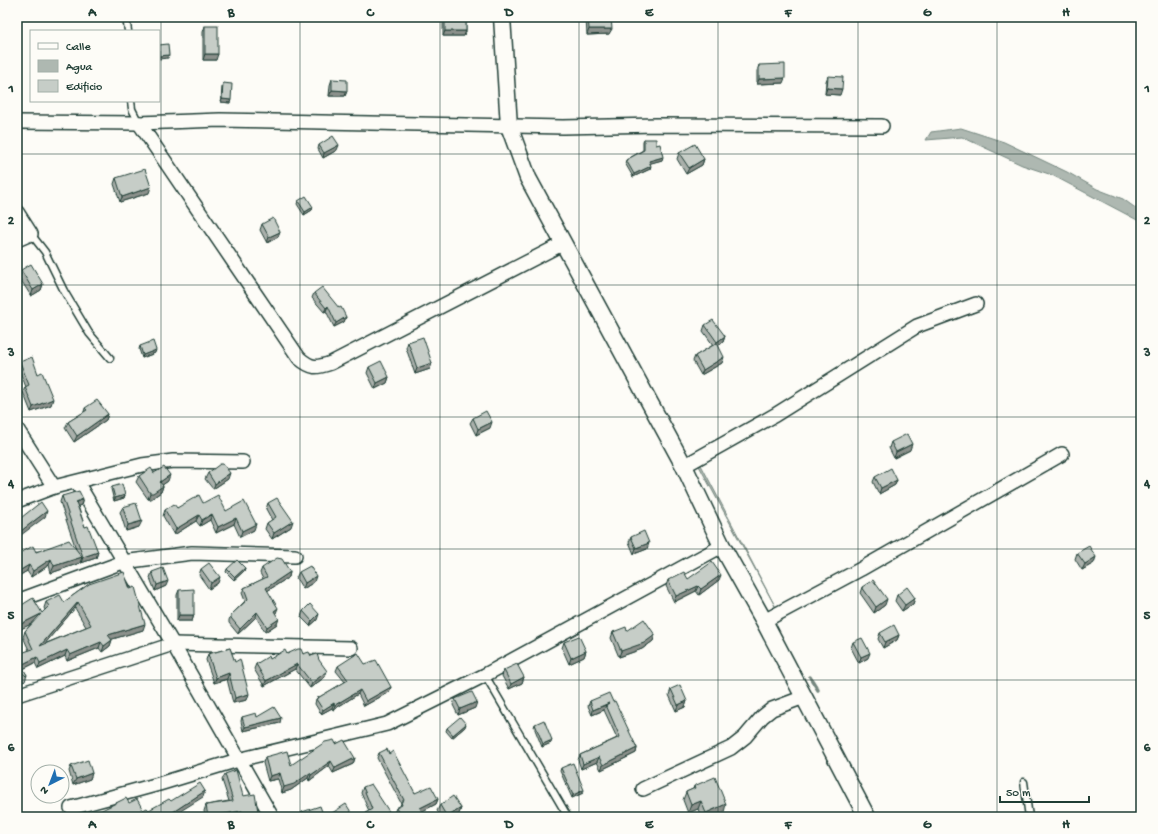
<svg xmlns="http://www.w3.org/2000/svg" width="1158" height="834" viewBox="0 0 1158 834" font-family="'Gochi Hand',sans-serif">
<rect width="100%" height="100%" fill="#fdfcf7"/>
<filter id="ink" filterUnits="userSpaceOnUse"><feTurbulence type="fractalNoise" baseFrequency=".025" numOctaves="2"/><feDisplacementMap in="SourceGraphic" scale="8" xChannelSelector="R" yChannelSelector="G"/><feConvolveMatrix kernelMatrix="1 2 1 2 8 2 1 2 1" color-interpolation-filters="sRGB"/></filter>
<g filter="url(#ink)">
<g fill="#aeb8b1" stroke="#75877f">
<path d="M961,128L1004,142L1067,172L1097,189L1123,199L1141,212V222L1052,175L1022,165L962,137L926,140L931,132Z"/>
<path d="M700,463L775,606L698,464Z"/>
</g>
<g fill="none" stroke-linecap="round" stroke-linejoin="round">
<path stroke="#75877f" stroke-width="3.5" d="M810,677L818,690"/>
<defs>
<g id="service">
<path d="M126,17L128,31"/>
<path d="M131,101L132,109L139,123"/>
<path d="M31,234L45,252L64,291L89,333L110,358"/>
<path d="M485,675L568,817"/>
<path d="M1024,782L1029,817"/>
</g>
<g id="minor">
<path d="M17,122L139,123L220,120L563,127L657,125L882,126"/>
<path d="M139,123L299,358C312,369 316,368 331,363L564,243"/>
<path d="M17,212L31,234L17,240"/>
<path d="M17,429L54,487"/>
<path d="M684,466L775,415L917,326L976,304"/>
<path d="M77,482L173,644L272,817"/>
<path d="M17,501L54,487L142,465L173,461L243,462"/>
<path d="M17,601L123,562L192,553L295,556"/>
<path d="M764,621L861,569L1062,454"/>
<path d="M17,695L173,644L351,648"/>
<path d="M643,789L731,748L745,737L762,717L772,709L804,697"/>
<path d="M71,808L159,784L238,760L387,724L485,675L722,546"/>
</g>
<path id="tertiary" d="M502,17L509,126L528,178L684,466L722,546L764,621L867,817"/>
</defs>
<use href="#service" stroke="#1f3d34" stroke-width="9"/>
<use href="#minor" stroke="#1f3d34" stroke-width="16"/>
<use href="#tertiary" stroke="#1f3d34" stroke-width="19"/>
<use href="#service" stroke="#fdfcf7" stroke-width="6"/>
<use href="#minor" stroke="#fdfcf7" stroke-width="13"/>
<use href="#tertiary" stroke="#fdfcf7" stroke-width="16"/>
</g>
<g fill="#aab0ab" stroke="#1f3d34" fill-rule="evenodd">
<path d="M443,17H466V31L464,36H443Z"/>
<path d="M587,17H611L609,34L587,35L586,19Z"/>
<path d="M205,26L216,60H203V32Z"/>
<path d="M759,65L783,83L757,84V71Z"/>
<path d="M828,76L840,95L825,94L826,81Z"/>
<path d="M332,79L347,91L345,96H329L330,85Z"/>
<path d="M223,83L230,103L221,102L222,86Z"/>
<path d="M644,139L656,145L662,160L650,163V169L633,177L625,163L626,160L643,150V141Z"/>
<path d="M319,145L337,150L323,158L318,149Z"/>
<path d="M679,153L704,159L702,165L686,174L677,159Z"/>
<path d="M116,178L149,193L120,202L114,184Z"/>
<path d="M298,201L313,207L312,210L304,215L297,204Z"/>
<path d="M262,224L280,232L278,237L267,243L260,230Z"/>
<path d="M17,268L20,273L21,270L43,284L41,290L31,296L19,277L18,281H17Z"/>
<path d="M314,293L346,317L344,322L334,327L326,311L324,312L312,298Z"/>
<path d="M705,325L725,336L723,342L718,345L722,363L701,375L693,361L695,356L713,345L703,331Z"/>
<path d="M408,342L432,363L430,369L415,374L406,348Z"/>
<path d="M140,346L155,353L142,358L139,349Z"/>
<path d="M20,362L38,374L51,405L31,412L23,392L25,387H26L18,367Z"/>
<path d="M369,367L389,377L387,383L375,389L367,373Z"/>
<path d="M85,408L108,414L106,420L74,442L65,428L68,422L84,412Z"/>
<path d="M473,418L490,428L476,435L470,423Z"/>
<path d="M891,442L910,450L894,458L889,448Z"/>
<path d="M154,473L168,481L162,485L163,486L161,492L151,499H148L136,482L139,476Z"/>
<path d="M208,473L228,479L213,489L205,479Z"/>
<path d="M875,477L897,480L895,485L879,494L873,482Z"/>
<path d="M112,487L125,495L124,498L114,501L111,489Z"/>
<path d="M62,496L83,499L81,505L78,506L85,527L98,552L96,558L81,563V561L80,563L51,573L49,565L31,577L27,571L17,577V543L22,552L76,549L60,502Z"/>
<path d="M203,503L226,511L254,530L240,537L234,524L216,533L210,520L200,526L196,521L174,535L163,516L165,510Z"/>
<path d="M268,503L291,527L272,539L265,529L267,523L272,520L266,509Z"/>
<path d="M123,507L139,527L126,531L120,512Z"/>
<path d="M631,537L647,549L634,554L629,542Z"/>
<path d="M1077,553L1094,563L1082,570L1075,559Z"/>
<path d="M245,568L244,571L234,580L226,572L227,569Z"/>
<path d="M262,568L290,572L289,577L267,591L276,613H275L277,624L265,632L256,617L238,634L229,623V620L231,615L245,601L242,593L244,588L263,579L260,573Z"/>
<path d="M201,569L218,583L209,589L199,575Z"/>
<path d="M152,572L166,586L155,591L150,578Z"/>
<path d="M299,572L314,582L303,589L296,578Z"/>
<path d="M668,580H719L699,595L696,591L674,602L666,586Z"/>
<path d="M89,584L143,630L112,639L110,646L102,652L99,648L67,661L65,656L38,669L35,663L23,669L27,675L25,681L24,682L17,676V656L18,658L29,650L23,637L25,631L32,623L17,631V608L42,613L45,610L44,608L46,602H64ZM75,608L86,627L44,644Z"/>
<path d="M862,587L885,605L874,613L860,593Z"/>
<path d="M179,590L194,615L192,621H177V595Z"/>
<path d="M897,595L915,598L913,604L902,611L895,601Z"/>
<path d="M303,611L317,620L310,626L301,617Z"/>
<path d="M627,631L655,635L653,641L642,649L619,657L611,638L613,632Z"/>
<path d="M880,633L899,635L897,640L883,648L878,639Z"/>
<path d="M564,642L586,651L584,657L569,664L562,648Z"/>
<path d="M853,642L868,658L859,663L851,648Z"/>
<path d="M230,648L247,700L233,703L227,679L214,683L206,660L208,654Z"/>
<path d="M287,654H303L311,656L325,677L310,688L295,669L264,686L254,669L256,664L270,659Z"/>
<path d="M365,664L391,687L389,692L364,706L358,694L333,710L332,708L321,714L315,704L316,699L345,682L336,671L338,666Z"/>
<path d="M504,670L524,677L522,683L509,689L502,676Z"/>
<path d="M671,689L687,701L685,707L676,711L669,695Z"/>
<path d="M455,699L475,708L458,715L453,705Z"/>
<path d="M590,701L613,702L637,748L636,753L601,770L597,762L581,769L578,760L580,755L617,738L604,710L592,715L588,706Z"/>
<path d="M242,717H257L280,723L243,731L241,721Z"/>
<path d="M535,724L551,743L542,747L534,727Z"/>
<path d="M465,727L452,738L446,731L447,728Z"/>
<path d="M336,744L355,758L353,764L333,773L329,766L309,781L308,778L291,790L282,793L278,779L268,781L263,763L265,757L291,765Z"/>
<path d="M379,753L389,754L415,793L438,799L436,804L422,811L424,816V817H396L394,813L396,808L400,806L401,803L377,758Z"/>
<path d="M71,766L92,773L90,779L73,785L69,771Z"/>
<path d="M561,768L583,793L572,798L560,771Z"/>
<path d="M225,774L243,796L259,817H205L204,811L206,805L229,801L222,780Z"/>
<path d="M694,786L724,812L711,817H701L698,809L688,813L683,800L686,792L693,789Z"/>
<path d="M363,787L392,816L391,817H361L362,815L369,811L361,793Z"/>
<path d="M440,805L461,808L459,814L454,817H442L437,811Z"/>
<path d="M302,812L324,817H300Z"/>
</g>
<g fill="#8b908b" stroke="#1f3d34">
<path d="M589,29H612L609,34L587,35Z"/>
<path d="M445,31H466L464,36H443Z"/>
<path d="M205,54H218L216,60H203Z"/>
<path d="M169,55L168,58L159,59V56Z"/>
<path d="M785,78L783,83L757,84L759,79Z"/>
<path d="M827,88L842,89L840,95L825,94Z"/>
<path d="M332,90L347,91L345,96H329Z"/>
<path d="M222,99L231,100L230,103L221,102Z"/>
<path d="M339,145L337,150L323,158L324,153Z"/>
<path d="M663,157L662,160L648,164L649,161Z"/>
<path d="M704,159L702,165L686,174L689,168Z"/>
<path d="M651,166L650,169L633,177L634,174Z"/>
<path d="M151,187L149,193L120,202L122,197Z"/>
<path d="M313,207L312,210L304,215L305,212Z"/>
<path d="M280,232L278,237L267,243L269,237Z"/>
<path d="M21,274L18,281H17V276Z"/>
<path d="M43,284L41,290L31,296L33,290Z"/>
<path d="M328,306L326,311L324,312L326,308Z"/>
<path d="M346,317L344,322L334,327L336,323Z"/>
<path d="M725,336L723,342L715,347L717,342Z"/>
<path d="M156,350L155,353L142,358L143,355Z"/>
<path d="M724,357L722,363L701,375L703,370Z"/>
<path d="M432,363L430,369L415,374L417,368Z"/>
<path d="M389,377L387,383L375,389L377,383Z"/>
<path d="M53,399L51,405L31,412L33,407Z"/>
<path d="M108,414L106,420L74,442L77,436Z"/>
<path d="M492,422L490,428L476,435L478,429Z"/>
<path d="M912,444L910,450L894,458L896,452Z"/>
<path d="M230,473L228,479L213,489L215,484Z"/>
<path d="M170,475L168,481L158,488L160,482Z"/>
<path d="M897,480L895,485L879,494L881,488Z"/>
<path d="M163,486L161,492L151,499H148L150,493Z"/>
<path d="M125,495L124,498L114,501L115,498Z"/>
<path d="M83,499L81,505L74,508L76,502Z"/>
<path d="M47,511L45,517L17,538V534Z"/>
<path d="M212,514L210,520L200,526L202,520Z"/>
<path d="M199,515L196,521L174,535L176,529Z"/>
<path d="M236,518L234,524L216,533L218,527Z"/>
<path d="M142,521L139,527L126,531L128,525Z"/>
<path d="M293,521L291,527L272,539L274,533Z"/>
<path d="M256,524L254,530L240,537L242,531Z"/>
<path d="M649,543L647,549L634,554L636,548Z"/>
<path d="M98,552L96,558L81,563L83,557Z"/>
<path d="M82,557L80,563L51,573L54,566Z"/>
<path d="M1096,557L1094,563L1082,570L1085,564Z"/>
<path d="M51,559L49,565L31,577L33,571Z"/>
<path d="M29,565L27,571L17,577L19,571Z"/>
<path d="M245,568L244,571L234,580L235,577Z"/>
<path d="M290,572L289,577L264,593L266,588Z"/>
<path d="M721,575L719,580L699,595L701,589Z"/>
<path d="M316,576L314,582L303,589L305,583Z"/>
<path d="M220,577L218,583L209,589L211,583Z"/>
<path d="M168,581L166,586L155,591L157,585Z"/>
<path d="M698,586L696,591L674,602L676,596Z"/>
<path d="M915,598L913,604L902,611L905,605Z"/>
<path d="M887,599L885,605L874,613L876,607Z"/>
<path d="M78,602L75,608L38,652L40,646Z"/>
<path d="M278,608L276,613L272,616L274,611Z"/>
<path d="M257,612L256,617L238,634L240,629Z"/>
<path d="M41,614L39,620L17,631V626Z"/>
<path d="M319,614L317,620L310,626L312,621Z"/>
<path d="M179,615H194L192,621H177Z"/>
<path d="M279,619L277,624L265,632L267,627Z"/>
<path d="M145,624L143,630L106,641L108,635Z"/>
<path d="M655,635L653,641L642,649L619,657L621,651Z"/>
<path d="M899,635L897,640L883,648L885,642Z"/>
<path d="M112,640L110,646L102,652L104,646Z"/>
<path d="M101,642L99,648L67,661L70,655Z"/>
<path d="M67,650L65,656L38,669L40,663Z"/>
<path d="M586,651L584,657L569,664L571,658Z"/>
<path d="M870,653L868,658L859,663L861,657Z"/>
<path d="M37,657L35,663L19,671L21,665Z"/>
<path d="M297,664L295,669L264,686L266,681Z"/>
<path d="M327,671L325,677L310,688L312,683Z"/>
<path d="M229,673L227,679L214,683L216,678Z"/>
<path d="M524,677L522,683L509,689L511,684Z"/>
<path d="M391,687L389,692L364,706L366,701Z"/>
<path d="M360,690L358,694L333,710L335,705Z"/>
<path d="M249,694L247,700L233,703L235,698Z"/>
<path d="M687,701L685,707L676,711L678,705Z"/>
<path d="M477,702L475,708L458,715L460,709Z"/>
<path d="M334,703L332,708L321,714L323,710Z"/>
<path d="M606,705L604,710L592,715L593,710Z"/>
<path d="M281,718L280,723L243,731L245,727Z"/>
<path d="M466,724L465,727L452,738L453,735Z"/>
<path d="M552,740L551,743L542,747L543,744Z"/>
<path d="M637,748L636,753L601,770L603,765Z"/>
<path d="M599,757L597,762L581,769L583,764Z"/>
<path d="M355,758L353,764L333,773L335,768Z"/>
<path d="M331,761L329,766L309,781L311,775Z"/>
<path d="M92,773L90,779L73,785L76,779Z"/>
<path d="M280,773L278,779L268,781L270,776Z"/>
<path d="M310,773L308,778L291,790L282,793L284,787Z"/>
<path d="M584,790L583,793L572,798L573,795Z"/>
<path d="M205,791L203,797L171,817L170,814Z"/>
<path d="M438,799L436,804L419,813L420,808Z"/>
<path d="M701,801L698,809L688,813L691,805Z"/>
<path d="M726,804L724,812L711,817H704L706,813Z"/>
<path d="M461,808L459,814L454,817H447Z"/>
<path d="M242,811L240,817H208Z"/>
</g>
<g fill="#c6cdc7" stroke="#1f3d34" fill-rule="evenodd">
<rect x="445" y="17" width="21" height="14"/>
<path d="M588,17H611L612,29H589Z"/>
<rect x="205" y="26" width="13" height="28"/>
<path d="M168,44L169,55L159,56V45Z"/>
<path d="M785,64V78L759,79V65Z"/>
<path d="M828,76L843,77L842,89L827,88Z"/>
<path d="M332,79L347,80V91L332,90Z"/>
<path d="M223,83L232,84L231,100L222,99Z"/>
<path d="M333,136L339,145L324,153L319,145Z"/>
<path d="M644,139H656V145L660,144L663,157L649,161L651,166L634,174L626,160L644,150Z"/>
<path d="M695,144L704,159L689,168L679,153Z"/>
<path d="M145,169L151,187L122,197L116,178Z"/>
<path d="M306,196L313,207L305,212L298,201Z"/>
<path d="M273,218L280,232L269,237L262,224Z"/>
<path d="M31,264L43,284L33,290L21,270Z"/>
<path d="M17,268L21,274L17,276Z"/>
<path d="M322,287L339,308L341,307L346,317L336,323L328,306L326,308L314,293Z"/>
<path d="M713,320L725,336L717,342L705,325Z"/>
<path d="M423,337L432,363L417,368L408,342Z"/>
<path d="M153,341L156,350L143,355L140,346Z"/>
<path d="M717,343L724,357L703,370L695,356Z"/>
<path d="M32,357L38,374L42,372L53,399L33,407L25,387L29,385L20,362Z"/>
<path d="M381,361L389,377L377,383L369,367Z"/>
<path d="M97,400L108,414L77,436L68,422L87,410L85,408Z"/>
<path d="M486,411L492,422L478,429L473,418Z"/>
<path d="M907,434L912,444L896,452L891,442Z"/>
<path d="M220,464H223L230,473L215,484L208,473Z"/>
<path d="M164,467L170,475L160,482L163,486L153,493H150L139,476L151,468L154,473Z"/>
<path d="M891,468L897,480L881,488L875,477Z"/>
<path d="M122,484L125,495L115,498L112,487Z"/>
<path d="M79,491L83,499L76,502L85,527L88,526L98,552L83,557L62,496Z"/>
<path d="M199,495L203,503L218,495L226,511L244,501L256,524L242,531L236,518L218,527L212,514L202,520L199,515L176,529L165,510L174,504L177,508Z"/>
<path d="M277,498L293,521L274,533L267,523L276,517L268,503Z"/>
<path d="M41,502L47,511L17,534V521Z"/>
<path d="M136,503L142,521L128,525L123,507Z"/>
<path d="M644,531L649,543L636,548L631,537Z"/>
<path d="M69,540L82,557L54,566L51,559L33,571L29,565L19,571L18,570H17V543L22,552L33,546L36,552Z"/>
<path d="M1089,546L1096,557L1085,564L1077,553Z"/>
<path d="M277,558L282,559L290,572L266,588L278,608L274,611L279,619L267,627L257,612L240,629L231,618V615L248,599L244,588L267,577L262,568Z"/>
<path d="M237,560L245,568L235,577L227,569Z"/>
<path d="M712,562L721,575L701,589L698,586L676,596L668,580L684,572L688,579Z"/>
<path d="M209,563L220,577L211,583L201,569Z"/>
<path d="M310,566L316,576L305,583L299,572Z"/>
<path d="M163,568L168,581L157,585L152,572Z"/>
<path d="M124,572L130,589L135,587L145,624L108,635L112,640L104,646L101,642L70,655L67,650L40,663L37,657L21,665L27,675L26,676L17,668V656L18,658L24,652L33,649L25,631L41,614L17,626V608L33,598L42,613L49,606L46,602L60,595L64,602L89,584ZM78,602L91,625L40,646Z"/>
<path d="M873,580L887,599L876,607L862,587Z"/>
<path d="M907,587L915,598L905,605L897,595Z"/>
<path d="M194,589V615H179V590Z"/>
<path d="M310,604L319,614L312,621L303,611Z"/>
<path d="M644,619L655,635L644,643L621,651L613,632L626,627L627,631Z"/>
<path d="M894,625L899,635L885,642L880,633Z"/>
<path d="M579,636L586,651L571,658L564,642Z"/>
<path d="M862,638L870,653L861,657L853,642Z"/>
<path d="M230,648L235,662L240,659L249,694L235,698L229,673L216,678L208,654Z"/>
<path d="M298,649H301L303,654L309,652L311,656L317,654L319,660L327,671L312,683L297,664L266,681L256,664L269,656L270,659L285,650L287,654Z"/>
<path d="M358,653L365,664L376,660L391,687L366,701L360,690L335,705L334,703L323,710L316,699L348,680L338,666Z"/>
<path d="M517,664L524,677L511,684L504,670Z"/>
<path d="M680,685L687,701L678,705L671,689Z"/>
<path d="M472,692L477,702L460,709L455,699Z"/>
<path d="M609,693L613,702L615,701L637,748L603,765L599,757L583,764L580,755L620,737L606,705L609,703L593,710L590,701Z"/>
<path d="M274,707L281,718L245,727L242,717L256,713L257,717Z"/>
<path d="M460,717L466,724L453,735L447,728Z"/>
<path d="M544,720L552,740L543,744L535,724Z"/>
<path d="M334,740L336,744L344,740L355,758L335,768L331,761L311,775L310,773L294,784L284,787L280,773L270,776L265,757L287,751L291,765L325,742Z"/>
<path d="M387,749L389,754L393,751L415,793L431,786L438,799L420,808L424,816L422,817H401L396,808L402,805L401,802L404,800L379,753Z"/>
<path d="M88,760L92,773L76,779L71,766Z"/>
<path d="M573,763L584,790L573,795L561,768Z"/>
<path d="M236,770L243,796L255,794L259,817H243L242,811L208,817L206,805L233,801L225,774Z"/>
<path d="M715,777L726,804L706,813L701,801L691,805L686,792L695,788L694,786Z"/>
<path d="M200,783L205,791L170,814L172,817H90V816L126,798L129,803L137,799L143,810L147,808L149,810L169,799L171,801Z"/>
<path d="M371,784L392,816L390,817H363L362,815L372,809L363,787Z"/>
<path d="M453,796L461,808L447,817L440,805Z"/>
<path d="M346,804L354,817H326Z"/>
<path d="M320,806L324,817H304L302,812Z"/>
</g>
</g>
<path fill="none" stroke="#1f3d34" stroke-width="1" stroke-opacity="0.55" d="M161,17V817M300,17V817M440,17V817M579,17V817M718,17V817M858,17V817M997,17V817M17,154H1141M17,285H1141M17,417H1141M17,549H1141M17,680H1141"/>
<rect width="1158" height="834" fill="none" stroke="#fdfcf7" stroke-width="44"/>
<rect x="30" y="30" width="130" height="72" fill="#fdfcf7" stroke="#a4b0a9"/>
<rect x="38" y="43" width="20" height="6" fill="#fdfcf7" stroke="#a4b0a9"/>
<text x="66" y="50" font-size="12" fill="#1f3d34">Calle</text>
<rect x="38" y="60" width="20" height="12" fill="#aeb8b1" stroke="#a4b0a9"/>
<text x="66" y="70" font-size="12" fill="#1f3d34">Agua</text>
<rect x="38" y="80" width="20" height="12" fill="#c6cdc7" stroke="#a4b0a9"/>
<text x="66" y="90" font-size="12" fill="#1f3d34">Edificio</text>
<g transform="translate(50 784) rotate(222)"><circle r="19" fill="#fdfcf7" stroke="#a4b0a9"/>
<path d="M0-3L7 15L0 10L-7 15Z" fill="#1f6fb2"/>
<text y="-6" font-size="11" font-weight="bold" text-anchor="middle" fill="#1f3d34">N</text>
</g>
<path d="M1000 796v6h89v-6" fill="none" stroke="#1f3d34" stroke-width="2"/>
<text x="1006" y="796" font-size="12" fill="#1f3d34" stroke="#fdfcf7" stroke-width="3" paint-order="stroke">50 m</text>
<rect x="22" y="22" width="1114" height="790" fill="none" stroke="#1f3d34" stroke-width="1.5"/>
<g font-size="13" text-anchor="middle" font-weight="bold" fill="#1f3d34">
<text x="92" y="16">A</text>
<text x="231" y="16">B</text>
<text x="370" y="16">C</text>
<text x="509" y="16">D</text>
<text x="649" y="16">E</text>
<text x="788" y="16">F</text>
<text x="927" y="16">G</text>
<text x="1066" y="16">H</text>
<text x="11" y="92">1</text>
<text x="1147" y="92">1</text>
<text x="11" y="224">2</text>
<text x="1147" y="224">2</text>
<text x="11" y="356">3</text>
<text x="1147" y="356">3</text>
<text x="11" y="487">4</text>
<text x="1147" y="487">4</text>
<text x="11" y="619">5</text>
<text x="1147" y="619">5</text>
<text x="11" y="751">6</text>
<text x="1147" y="751">6</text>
<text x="92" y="828">A</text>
<text x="231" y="828">B</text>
<text x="370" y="828">C</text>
<text x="509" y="828">D</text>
<text x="649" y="828">E</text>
<text x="788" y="828">F</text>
<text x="927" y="828">G</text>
<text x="1066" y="828">H</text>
</g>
</svg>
